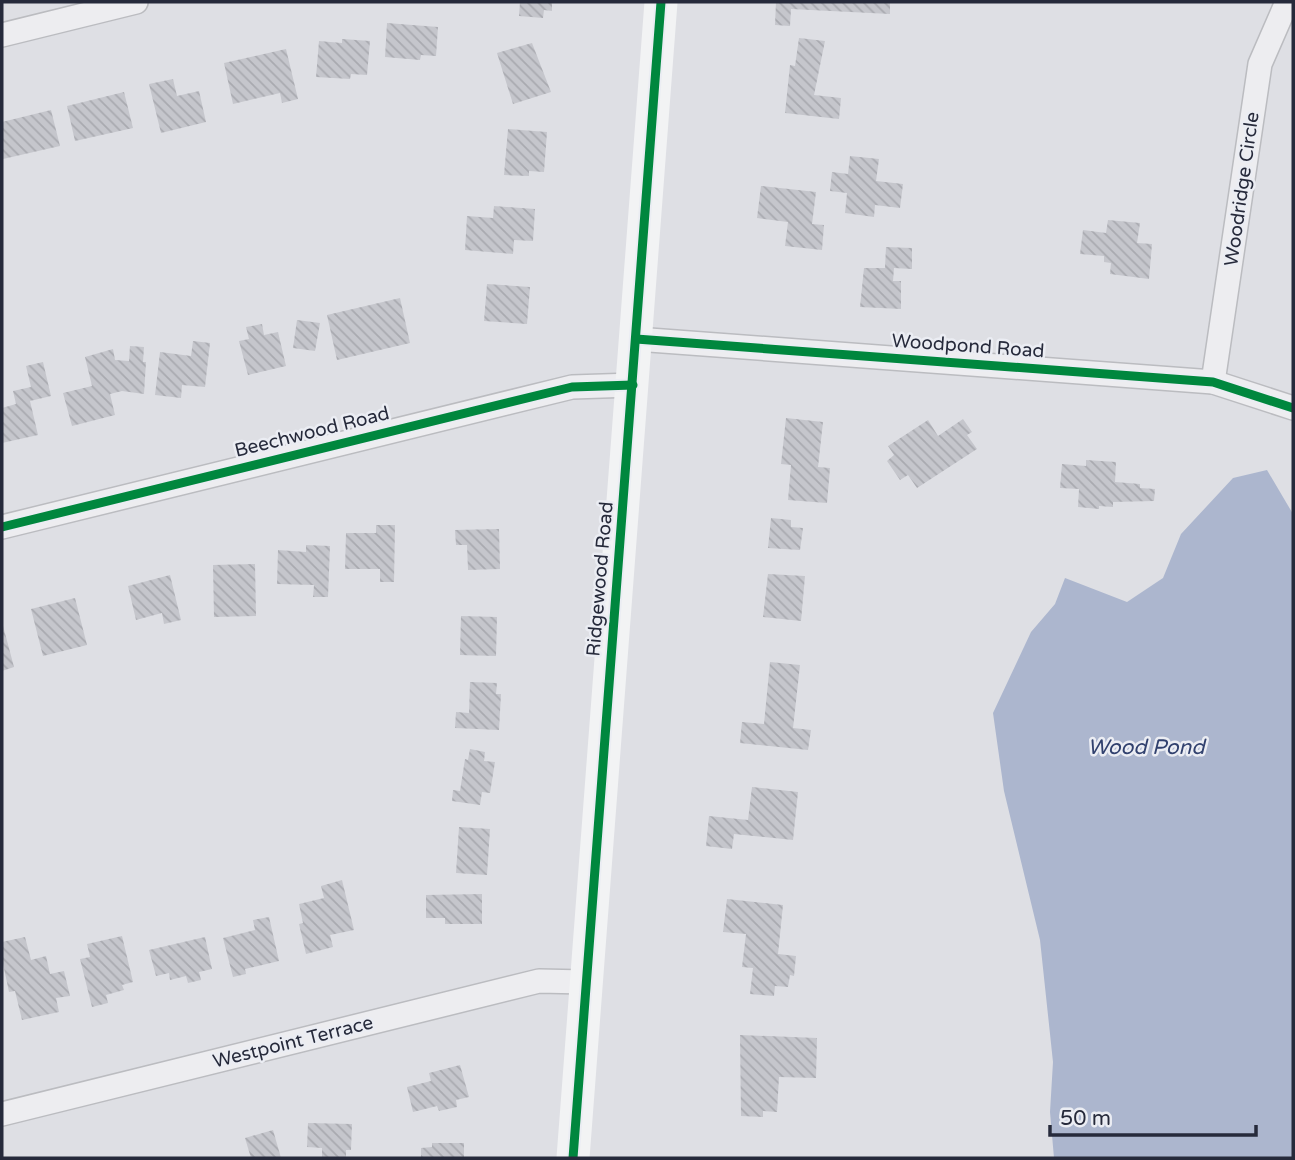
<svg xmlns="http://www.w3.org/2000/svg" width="1295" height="1160" viewBox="0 0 1295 1160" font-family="'Varela Round',sans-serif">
<defs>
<pattern id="building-back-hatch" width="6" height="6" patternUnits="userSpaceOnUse" patternTransform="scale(1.75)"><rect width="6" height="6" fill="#c5c6cc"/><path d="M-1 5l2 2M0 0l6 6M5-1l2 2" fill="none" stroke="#a9aab0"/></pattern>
</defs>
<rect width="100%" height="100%" fill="#dedfe4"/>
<path fill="#acb6ce" d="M1267,470L1293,514V1158H1054L1050,1112L1053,1062L1040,940L1004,791L993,713L1031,632L1055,604L1065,578L1127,602L1163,578L1181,534L1233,478Z"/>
<g fill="url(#building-back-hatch)">
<path d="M520,2H552V11L544,10L543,18L519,16Z"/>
<path d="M776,2H890V14L791,9L790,26L775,25Z"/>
<path d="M387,23L438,27L436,56L421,55L420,60L385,57Z"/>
<path d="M799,38L825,41L814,95L841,98L839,119L785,113L790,65L795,66Z"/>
<path d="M342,39L370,41L367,75L351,74L350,79L316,77L319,41L342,43Z"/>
<path d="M532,43L551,92L513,104L497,53Z"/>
<path d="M286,49L298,99L282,103L280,93L233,104L224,63Z"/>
<path d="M173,79L177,96L199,91L206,122L161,133L149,84Z"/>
<path d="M124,92L133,128L75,141L67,106Z"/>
<path d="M51,110L60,146L3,159L2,122Z"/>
<path d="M508,129L547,132L544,172L529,171V176L504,175Z"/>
<path d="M850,156L879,159L876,181L903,184L900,208L875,205L874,217L845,213L847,193L830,191L832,172L848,174Z"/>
<path d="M761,186L816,192L812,224L824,225L822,250L785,246L788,222L757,218Z"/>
<path d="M494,206L535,209L533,241L514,240L513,254L465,250L467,216L493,218Z"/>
<path d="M1108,220L1140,223L1137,243L1152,244L1149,279L1110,274L1111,263L1104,262V256L1080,254L1083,230L1106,233Z"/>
<path d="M886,247L912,248V269L894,268L893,281H901V309L860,307L864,268H885Z"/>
<path d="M487,284L530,287L527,324L484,321Z"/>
<path d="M400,298L410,343L337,360L327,315Z"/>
<path d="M297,320L320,323L315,351L293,348Z"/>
<path d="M262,324L264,335L278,332L286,366L248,375L239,341L249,339L246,327Z"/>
<path d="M193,341L210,343L205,387L182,385L181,398L155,395L160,352L191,356Z"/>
<path d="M130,346L144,347L143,362H146L144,394L122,391L110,394L115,415L72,426L63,393L92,386L85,357L113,349L115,360L129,361Z"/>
<path d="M43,362L51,396L30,401L38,435L2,443V408L16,404L13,391L31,387L26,366Z"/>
<path d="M786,418L823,422L818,467L830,468L827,503L788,500L791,465L781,464Z"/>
<path d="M963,419L972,432L967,435L977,449L917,488L908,475L900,480L887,461L894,455L888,446L928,420L938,436Z"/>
<path d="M1086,460L1116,462L1115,482L1140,484V488L1155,489L1154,501L1113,502V507L1099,506V509L1078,507L1079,489L1060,488L1062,464L1086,466Z"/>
<path d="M771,518L791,520V527L803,528L800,550L768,548Z"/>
<path d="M376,525H395L394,582H380V569H345L346,533H376Z"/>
<path d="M499,529L500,569L468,570L467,545H456L455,530Z"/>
<path d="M306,545L330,546L328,597H313L314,585L277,584L278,550L306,552Z"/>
<path d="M255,564L256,616L214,617L213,565Z"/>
<path d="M768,574L805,576L801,621L763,617Z"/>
<path d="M170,575L181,620L164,624L162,613L136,620L128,586Z"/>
<path d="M75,598L87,645L43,656L31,609Z"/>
<path d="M461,616L497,617L496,656L460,655Z"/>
<path d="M2,622L14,667L2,671Z"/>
<path d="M770,662L800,665L793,728L811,730L808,750L740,743L742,722L764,724Z"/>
<path d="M470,682L497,683L496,694H501L499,730L455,728L456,712L469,713Z"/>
<path d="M470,749L485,752L484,761L495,762L490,793L482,792L480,805L452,801L453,790L460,791L465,759L468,760Z"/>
<path d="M752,787L798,792L793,840L734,834L732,849L706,846L709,816L748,820Z"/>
<path d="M459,827L490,829L487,875L456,873Z"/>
<path d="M342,880L354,930L330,935L333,947L306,954L299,924L303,923L299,904L324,898L321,886Z"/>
<path d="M482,894V924H445V918H426V895Z"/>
<path d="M727,899L783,905L778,954L796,956L794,976L790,975L788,987L775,986L774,996L750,994L753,968L742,967L746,934L723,932Z"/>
<path d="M269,917L279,961L245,969L246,974L233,977L223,938L255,930L253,920Z"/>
<path d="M122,936L133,982L122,985L124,990L106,995L108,1003L92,1007L80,959L90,957L87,944Z"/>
<path d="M25,937L31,960L46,956L50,974L64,971L70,996L56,998L59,1012L22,1020L15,991L9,992L2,959V942Z"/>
<path d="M205,937L212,969L199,972L201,980L188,983L186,976L170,980L169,973L156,976L149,950Z"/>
<path d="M740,1035L817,1038L816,1078L779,1077L777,1112L763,1111V1117L741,1116Z"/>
<path d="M460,1065L469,1097L456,1100L457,1107L439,1111L437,1106L413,1112L407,1087L431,1081L429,1073Z"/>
<path d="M308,1123L352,1124L351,1150H346V1158H322V1148L307,1147Z"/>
<path d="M273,1130L281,1158H251L245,1138Z"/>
<path d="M432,1143H464V1158H421V1148L432,1147Z"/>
</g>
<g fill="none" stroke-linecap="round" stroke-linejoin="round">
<defs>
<g id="minor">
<path d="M2,35L136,2"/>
<path d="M636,339L1213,382L1293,408"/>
<path d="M1213,382L1260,64L1287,2"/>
<path d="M2,527L572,387L633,385"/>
<path d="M2,1114L539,981L585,982"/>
</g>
</defs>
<use href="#minor" stroke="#bbbcc0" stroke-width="26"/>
<use href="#minor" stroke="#ededf0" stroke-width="23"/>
<path stroke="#f2f3f4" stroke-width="33" d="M573,1158L661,2"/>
<defs>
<g id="cycleway">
<path d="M636,339L1213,382L1293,408"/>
<path d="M2,527L572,387L633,385"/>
<path d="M573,1158L661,2"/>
</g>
</defs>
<use href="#cycleway" stroke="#ebedf3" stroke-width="13"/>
<use href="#cycleway" stroke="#00873e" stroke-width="9"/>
</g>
<g text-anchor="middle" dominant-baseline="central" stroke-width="5" stroke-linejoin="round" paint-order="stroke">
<g font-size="19" fill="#262a3b" stroke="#ebedf3">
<text transform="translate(1242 189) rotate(-82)">Woodridge Circle</text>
<text transform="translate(968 346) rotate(4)">Woodpond Road</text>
<text transform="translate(312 432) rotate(-14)">Beechwood Road</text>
<text transform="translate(600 579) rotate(-85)">Ridgewood Road</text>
<text transform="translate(293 1042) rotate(-14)">Westpoint Terrace</text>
</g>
<g font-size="21" font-style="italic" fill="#31416e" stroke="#ebedf3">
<text x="1146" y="747">Wood Pond</text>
</g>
</g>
<rect width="1295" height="1160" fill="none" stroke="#262a3b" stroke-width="7"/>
<path d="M1050 1125v10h206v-10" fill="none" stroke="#262a3b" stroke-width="3.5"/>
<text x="1060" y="1125" font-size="21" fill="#262a3b" stroke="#ebedf3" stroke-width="5" paint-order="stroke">50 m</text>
</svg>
